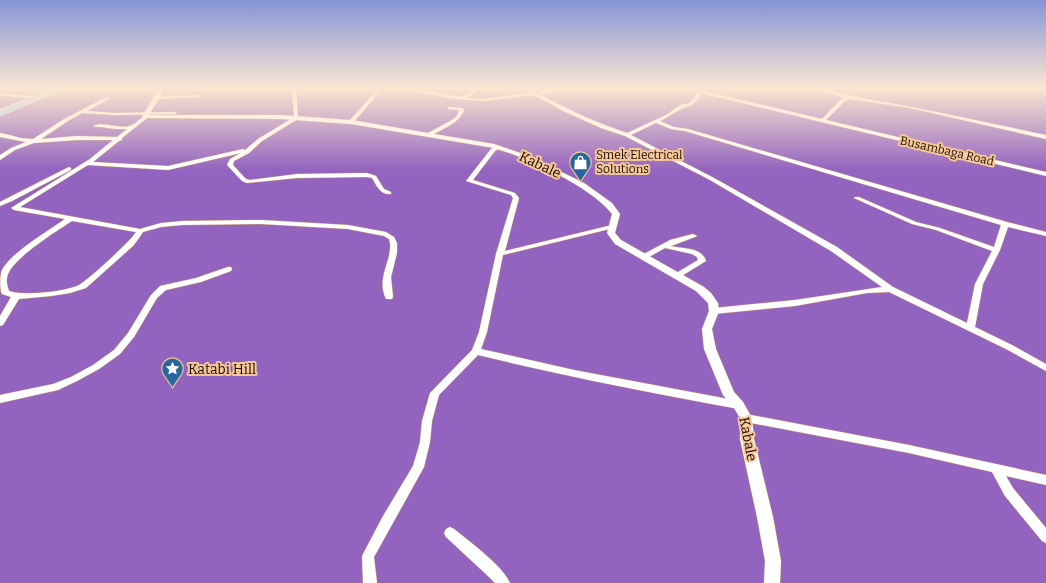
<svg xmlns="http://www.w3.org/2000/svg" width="1046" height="583" viewBox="0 0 1046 583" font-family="Bitter,serif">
<rect width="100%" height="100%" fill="#f6c899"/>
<rect fill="#9364bf" x="0" y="88" width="1046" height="495"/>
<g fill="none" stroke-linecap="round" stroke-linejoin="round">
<defs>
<g id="minor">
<path d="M292,88H296L298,119L262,141L249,153L234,161L233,165L246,179L250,180L297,174L367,173L376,176L384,189L391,192V194C380,195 377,186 372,178L367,177L297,178L247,183L242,181L227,165L230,159L241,153L168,170L88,165L20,207L140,229L161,223L182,221L261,220L348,225L386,232L394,237L397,243V253L391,277L393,297L392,299H386C375,276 395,258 389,239L384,236L348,229L261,224L182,225L161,227L143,232L139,238L133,246L86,288L70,293L51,296L19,299L3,325L0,326V316L11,297L2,294L1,292C0,286 0,279 1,273C5,256 50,230 65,219L14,210L11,208L90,159L113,140H77L34,143L15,150L0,160V155L11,148L26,142L0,137V133L10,135L20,138L33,139L64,119L107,97L109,98V99L87,111L115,113L175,112L177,113L175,114L115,115L82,113L68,121L41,139L77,136L117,137L127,129C120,129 114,129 107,128C102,126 98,128 93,126C104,120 120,131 132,125C137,123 140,118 145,116H147V118L122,138V140L119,141L93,162L168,166L243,149L245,150L258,139L294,117ZM72,221L136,232C132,240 87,281 79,285C65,292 23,296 9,291C8,287 6,282 7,278C9,260 57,231 72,221Z"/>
<path d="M379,88H397L425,91L462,97L476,88H481L468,98L484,99L530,93L522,88H527L538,93L558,88H565L541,95C569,110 597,123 627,133L666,115L682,104H688L696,96L697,92L683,88H691L822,119L841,99L845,98L812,88C828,88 844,95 860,98C922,108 984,122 1046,135V139L910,108L850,99L845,101L826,120L1046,172V176L701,93L700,97L691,106C680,107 670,117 660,121L674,127L688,129L1007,222L1046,232V236L1008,227L1000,250L983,284L975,327L1012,345L1046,364V371L1006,349L889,292L867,293L795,306L714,314L711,313L710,311L711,309L714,308L795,300L882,287L831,251L710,180L625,136L601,128L561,110L534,95L484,101L454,99L425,93L382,89L353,123H349V121ZM656,123L671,129L685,131L1001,225L994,247L940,228L916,222L859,197H855L854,198L912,224L936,230L992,251L975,284L967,323L893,287L837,247L714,178L631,135Z"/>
<path d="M0,94L33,96L35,97L33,98L0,96Z"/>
<path d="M200,95V97H198L156,99L154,98L156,97Z"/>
<path d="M448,107L463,108L464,111C458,124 442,129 430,136H426V134L452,120L457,116L459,110L448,109Z"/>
<path d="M496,146L501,147L495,151L473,180L515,193L519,198L505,251L612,225L615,227L614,228L503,255L487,332L481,349L574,370L739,401L743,402L744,405L743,408L739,409C652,393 564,376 478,355L439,395L432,421L430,442L424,467L374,557L377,583H363L362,556L383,516L413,466L420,442L422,421L430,393L472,350L479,332L496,254L513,198L511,195L466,181L491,149Z"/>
<path d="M69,167L71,168V170L12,201L0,206V202Z"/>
<path d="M693,234L697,236L695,237L671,246C683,249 702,247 706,261L680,277H677L673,275L698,260L697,257L692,254L665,248L647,258H644L640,256L670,240Z"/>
<path d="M228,267H231L232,269L231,271L201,282L166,290L157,298L134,337L120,354L99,369L77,381L58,390L0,403V395L53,384L71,377L93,365L114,350L128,333L151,295L160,286L196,278Z"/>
<path d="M746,414L909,445L1046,475V485L1006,476L1013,488L1046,528V543L1042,541L1005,496L992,472L909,453L746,422L742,421L741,418L742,415Z"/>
<path d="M450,527L454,529C470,542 502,565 510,583H495L489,577L446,537L444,533L446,529Z"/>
</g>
<path id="tertiary" d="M159,88H165L149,115H280L351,120L494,144L529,156L584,183L612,203L620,214L615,233L621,240L704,287L711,293L718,303L719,311L712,329L716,349L734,392L743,402L752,418L754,439L773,517L781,561L780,583H764L765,561L757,517L740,439V418L734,408L723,395L704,349L702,329L709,311L708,303L696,291L615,244L607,233L612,214C593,188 521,153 488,147L351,124L280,119L143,118L142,117Z"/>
<path id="trunk" d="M56,88H67L0,116V110Z"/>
</defs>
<use href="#minor" stroke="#c3976a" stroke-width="1"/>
<use href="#tertiary" stroke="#c3976a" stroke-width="1"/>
<use href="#trunk" stroke="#fff" stroke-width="1"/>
<use href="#minor" fill="#fff" fill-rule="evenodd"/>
<use href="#tertiary" fill="#fff" fill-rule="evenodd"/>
<use href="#trunk" fill="#a4cef3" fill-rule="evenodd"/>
</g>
<linearGradient id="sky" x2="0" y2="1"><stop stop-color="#8694d8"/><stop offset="0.52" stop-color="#fbe6d1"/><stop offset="1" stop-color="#fbe6d1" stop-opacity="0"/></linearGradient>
<rect width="1046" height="170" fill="url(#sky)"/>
<defs>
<symbol id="shop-pin" viewBox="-11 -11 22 30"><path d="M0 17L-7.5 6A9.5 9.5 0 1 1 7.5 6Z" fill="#26689e" stroke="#f6c899"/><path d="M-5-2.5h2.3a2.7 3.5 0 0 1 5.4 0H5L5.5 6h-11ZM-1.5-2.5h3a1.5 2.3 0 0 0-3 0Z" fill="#fff"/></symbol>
<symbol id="sight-pin" viewBox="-11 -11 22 30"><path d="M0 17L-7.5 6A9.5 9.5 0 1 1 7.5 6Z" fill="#26689e" stroke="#f6c899"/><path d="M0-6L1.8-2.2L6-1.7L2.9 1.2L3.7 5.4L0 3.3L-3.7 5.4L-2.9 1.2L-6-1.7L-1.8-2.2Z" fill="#fff"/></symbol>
</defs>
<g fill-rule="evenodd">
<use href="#shop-pin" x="568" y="150" width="25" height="34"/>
<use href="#sight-pin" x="160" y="356" width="25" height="34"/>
</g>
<g text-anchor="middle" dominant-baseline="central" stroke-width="4" stroke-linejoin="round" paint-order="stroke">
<g font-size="12" fill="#1d0d00" stroke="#f6c899">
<text transform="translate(947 151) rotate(13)">Busambaga Road</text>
</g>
<g font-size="12" fill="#1d0d00" stroke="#f6c899" text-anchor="start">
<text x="596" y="155">Smek Electrical<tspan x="596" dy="14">Solutions</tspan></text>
</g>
<g font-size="14" fill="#1d0d00" stroke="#f6c899">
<text transform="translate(540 165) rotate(25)">Kabale</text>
<text transform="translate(748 439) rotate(79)">Kabale</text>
</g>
<g font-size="14" fill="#1d0d00" stroke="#f6c899" text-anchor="start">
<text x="188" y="369">Katabi Hill</text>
</g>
</g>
</svg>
